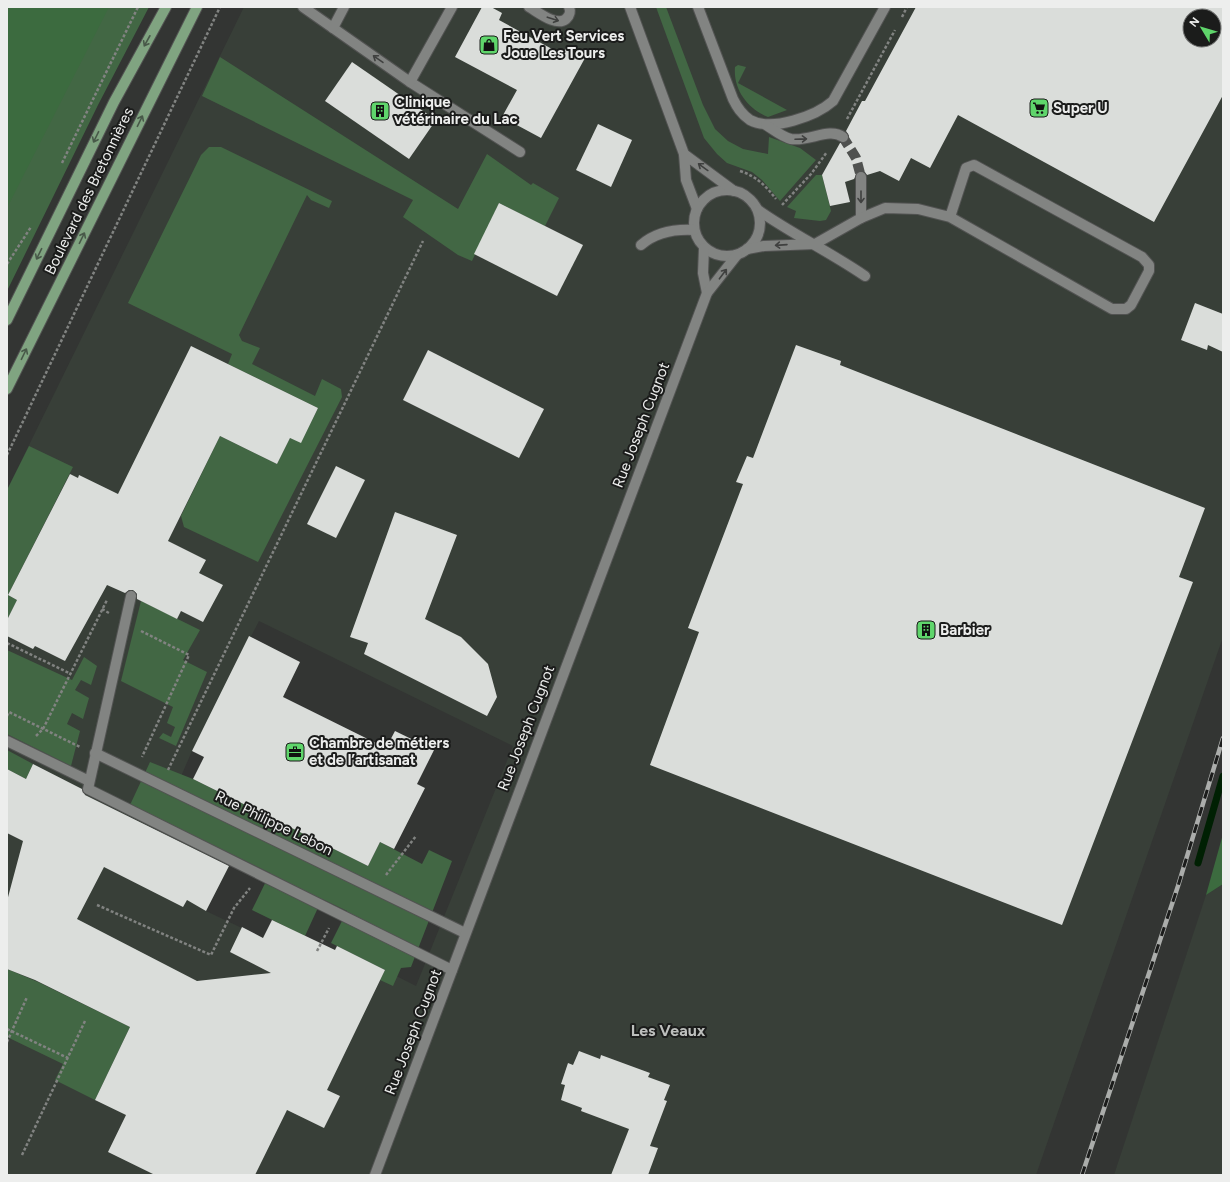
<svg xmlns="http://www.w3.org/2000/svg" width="1230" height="1182" viewBox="0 0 1230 1182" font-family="Figtree,sans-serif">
<rect width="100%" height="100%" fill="#333533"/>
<g fill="#383f38" fill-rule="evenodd">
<path d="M244,7H1223V637L1036,1175H7V490ZM1190,16H1214V40H1190ZM259,621L513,746L416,986L337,946L328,963L263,938L206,911L231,863L159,827L192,751Z"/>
<path d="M1223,884V1175H1114L1206,895Z"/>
</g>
<g fill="#426744">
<path d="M7,7H149L98,105L7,291Z"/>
<path d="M656,7H666L703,105L715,129L728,141L743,149L768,154L769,137L800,148L816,160L780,201L762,180L752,172L727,163L717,154L704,138Z"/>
<path d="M220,57L458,209L487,154L531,185L533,183L559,198L545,226L499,203L472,261L458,255L403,217L413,200L202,96Z"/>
<path d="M738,65L746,67L738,83L787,110L768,117C748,109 733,90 735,67Z"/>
<path d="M209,147H221L332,201L329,208L311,200L307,195L239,335L242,341L260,348L252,364L315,396L322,379L341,389L342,397L258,562L184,527L181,516L220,436L277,464L290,438L301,442L318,408L228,364L232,354L128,303L201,155Z"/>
<path d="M816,175H822L831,211L826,220L820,221L794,218L796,211L787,207Z"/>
<path d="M29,446L73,467L8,595L17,600L7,620V490Z"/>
<path d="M141,601L200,630L183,660L207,672L176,746L159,738L163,733L171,737L175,727L167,723L173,707L121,681Z"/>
<path d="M7,650L72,680L84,657L97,666L91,685L81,680L75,690L89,698L83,719L72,713L67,724L80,731L71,766L7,734Z"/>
<path d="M7,750L33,764L26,779L7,769Z"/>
<path d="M150,762L193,779L368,866L380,842L422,864L429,850L452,861L411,967L401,968L393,986L380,980L385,970L331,943L347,911L322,899L305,936L252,910L270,873L130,805Z"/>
<path d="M7,969L38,982L130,1027L95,1100L55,1080L63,1064L7,1037Z"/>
</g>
<g fill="#3c6b3f">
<path d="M7,7H109L7,208Z"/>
<path d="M1223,834V884L1206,895Z"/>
</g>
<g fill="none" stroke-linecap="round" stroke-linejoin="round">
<path stroke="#002003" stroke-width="7" d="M1198,863L1223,776"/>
</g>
<g fill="#daddda" fill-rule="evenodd">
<path d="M482,7H491L502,13L499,20L563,55L566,48L585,58L541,138L502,117L517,90L455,57Z"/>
<path d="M916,7H1223V95L1154,222L958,115L930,168L911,158L899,181L880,171L867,175L864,171H858L854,179L845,182L850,202L830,206L822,175L840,143H844L849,140V136L846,131L862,101H865ZM1190,16H1214V40H1190Z"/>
<path d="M352,62L436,120L409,159L325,101Z"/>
<path d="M598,124L632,140L611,187L576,170Z"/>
<path d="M499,203L583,245L557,296L474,254Z"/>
<path d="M1195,303L1223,314V352L1208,345L1207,350L1181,340Z"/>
<path d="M796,345L841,361L840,365L1205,508L1179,577L1193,582L1062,925L650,765L699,632L688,628L743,484L736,482L747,456L753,458Z"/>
<path d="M191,346L318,408L301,443L290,438L277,464L220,436L168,541L206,560L199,573L223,585L203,622L181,611L177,619L137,599V594L133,590H129L125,593L107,585L65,661L35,646L33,649L7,636V620L17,600L8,595L70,474L78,478L79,475L118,494Z"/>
<path d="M428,350L544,409L519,458L403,400Z"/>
<path d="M336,466L365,480L336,538L307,524Z"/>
<path d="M395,512L457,535L425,619L461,637L488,664L497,697L487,716L364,654L368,643L350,637Z"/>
<path d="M249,636L300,662L283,697L386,748L395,731L434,750L417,784L425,788L394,849L380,842L368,866L193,779L204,757L192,751Z"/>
<path d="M33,764L82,789L85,795L229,866L206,911L187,900L183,907L104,867L77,919L197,981L271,973L230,952L242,927L263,938L272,920L335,950L337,946L385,970L327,1090L340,1096L324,1128L287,1110L255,1175H155L108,1152L126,1115L95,1100L130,1027L35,980L7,969V901L23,841L7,833V769L26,779Z"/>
<path d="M579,1051L600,1059L601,1055L650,1073L648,1077L670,1085L664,1100L667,1101L650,1146L658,1148L648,1175H611L629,1129L581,1111L582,1108L561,1100L565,1085L561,1084L568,1063L573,1065Z"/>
</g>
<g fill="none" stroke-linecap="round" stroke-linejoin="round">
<path stroke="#4f514f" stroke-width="10" stroke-dasharray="10 5" stroke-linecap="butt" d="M843,137L856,158L861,177"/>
<defs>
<g id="minor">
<path d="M303,7L410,82L520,152"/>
<path d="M529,7C538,12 556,27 566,19C570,15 571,12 569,7"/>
<path d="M630,7L684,154"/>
<path d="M698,7L733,99C737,107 741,114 750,120C772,132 816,116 833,101L885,7"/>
<path d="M333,28L344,7"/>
<path d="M410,82L452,7"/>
<path d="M766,125C774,130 782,137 791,139C809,142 829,127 843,137"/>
<circle cx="727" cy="223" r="33"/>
<path d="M697,209L686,180L684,154L734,191"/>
<path d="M758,210C792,234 830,252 865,276"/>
<path d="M861,218V177"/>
<path d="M641,245C656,232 675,229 694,230"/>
<path d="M704,248L703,273L707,293"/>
<path d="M747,249L764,246L815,244L861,218L885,208L918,209L950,217L1112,309H1126L1131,305L1149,271V265L1142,257L974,165L966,168L950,217"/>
<path d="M131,596L88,789L452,970"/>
<path d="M7,741L89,781"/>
<path d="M95,753L465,933"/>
<path d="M375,1175L707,293L737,255"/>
</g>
<g id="major">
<path d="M7,320L114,102L166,7"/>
<path d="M7,389L197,7"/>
</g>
</defs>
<use href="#minor" stroke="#525352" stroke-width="12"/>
<use href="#major" stroke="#525352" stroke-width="12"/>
<g stroke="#818381" stroke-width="2.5" stroke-dasharray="3 2" stroke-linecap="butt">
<path d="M902,17L907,7"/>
<path d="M847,119L895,30"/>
<path d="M62,163L138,7"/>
<path d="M740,171C756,176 766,186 776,199"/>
<path d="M782,205L811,174L827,152"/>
<path d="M7,264L31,227"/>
<path d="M7,455L220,7"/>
<path d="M102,609L109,613"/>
<path d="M141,631L189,655L142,757"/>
<path d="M7,643L71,674"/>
<path d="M7,716L9,712L80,747"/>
<path d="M36,736L43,729L107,600"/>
<path d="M168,770L423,241"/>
<path d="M386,875L416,836"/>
<path d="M97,905L211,955L234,908L250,888"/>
<path d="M317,951L329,928"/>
<path d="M7,1029L68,1058"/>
<path d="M7,1042L27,997"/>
<path d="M22,1155L85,1021"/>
</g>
<use href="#minor" stroke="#828482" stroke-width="10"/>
<use href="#major" stroke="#80a481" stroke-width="10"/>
<defs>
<path id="rail" d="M1082,1175L1178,886L1223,738"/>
</defs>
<use href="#rail" stroke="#abadab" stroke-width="4.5"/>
<use href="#rail" stroke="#1b1c1b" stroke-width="3" stroke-dasharray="9" stroke-linecap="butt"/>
</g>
<defs><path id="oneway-shaft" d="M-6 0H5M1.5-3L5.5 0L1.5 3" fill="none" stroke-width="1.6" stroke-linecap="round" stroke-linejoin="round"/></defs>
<g stroke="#3f403f">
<use href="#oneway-shaft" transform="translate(553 19) rotate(18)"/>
<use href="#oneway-shaft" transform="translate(378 59) rotate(-145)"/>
<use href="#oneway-shaft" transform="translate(801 139) rotate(-2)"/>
<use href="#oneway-shaft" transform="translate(703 167) rotate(-144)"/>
<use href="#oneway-shaft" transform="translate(861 197) rotate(90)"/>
<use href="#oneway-shaft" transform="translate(781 245) rotate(176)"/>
<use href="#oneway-shaft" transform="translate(723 274) rotate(-53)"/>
</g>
<g stroke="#485949">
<use href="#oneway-shaft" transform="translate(147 41) rotate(119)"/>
<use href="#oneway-shaft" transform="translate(140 121) rotate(-64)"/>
<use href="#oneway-shaft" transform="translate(96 137) rotate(116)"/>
<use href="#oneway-shaft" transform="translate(82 238) rotate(-64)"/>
<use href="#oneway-shaft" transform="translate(39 254) rotate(116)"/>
<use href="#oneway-shaft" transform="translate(24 354) rotate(-64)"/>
</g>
<defs>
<symbol id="shop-square" viewBox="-11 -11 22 22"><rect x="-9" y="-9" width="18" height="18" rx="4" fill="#5fd56b" stroke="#1b1c1b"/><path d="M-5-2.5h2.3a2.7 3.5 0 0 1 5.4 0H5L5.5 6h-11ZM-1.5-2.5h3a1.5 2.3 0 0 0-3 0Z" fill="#111"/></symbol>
<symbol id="supermarket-square" viewBox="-11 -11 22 22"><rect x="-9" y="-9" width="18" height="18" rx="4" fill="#5fd56b" stroke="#1b1c1b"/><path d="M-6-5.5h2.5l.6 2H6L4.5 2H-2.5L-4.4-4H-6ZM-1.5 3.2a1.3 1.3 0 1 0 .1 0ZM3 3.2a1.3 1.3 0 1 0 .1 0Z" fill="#111"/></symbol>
<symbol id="building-square" viewBox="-11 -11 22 22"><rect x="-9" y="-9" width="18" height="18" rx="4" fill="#5fd56b" stroke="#1b1c1b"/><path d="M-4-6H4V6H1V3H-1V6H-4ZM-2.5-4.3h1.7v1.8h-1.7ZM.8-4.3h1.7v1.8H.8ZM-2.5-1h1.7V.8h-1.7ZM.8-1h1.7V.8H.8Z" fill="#111"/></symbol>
<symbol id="office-square" viewBox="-11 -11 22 22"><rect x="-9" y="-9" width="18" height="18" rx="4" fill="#5fd56b" stroke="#1b1c1b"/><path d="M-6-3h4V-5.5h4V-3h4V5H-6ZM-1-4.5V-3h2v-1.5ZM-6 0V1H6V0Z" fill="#111"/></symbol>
</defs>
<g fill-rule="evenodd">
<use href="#shop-square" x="478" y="34" width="22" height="22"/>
<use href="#supermarket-square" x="1028" y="97" width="22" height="22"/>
<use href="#building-square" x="369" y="100" width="22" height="22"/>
<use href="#building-square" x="915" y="619" width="22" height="22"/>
<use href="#office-square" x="284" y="741" width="22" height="22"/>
</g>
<g text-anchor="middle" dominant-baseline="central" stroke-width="4" stroke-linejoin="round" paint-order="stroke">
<g font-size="15" font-weight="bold" fill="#edeeed" stroke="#1b1c1b" text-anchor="start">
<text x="503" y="36">Feu Vert Services<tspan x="503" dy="17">Joue Les Tours</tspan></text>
<text x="394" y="102">Clinique<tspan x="394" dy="17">vétérinaire du Lac</tspan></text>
<text x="1053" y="108">Super U</text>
<text x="940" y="630">Barbier</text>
<text x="309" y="743">Chambre de métiers<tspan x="309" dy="17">et de l’artisanat</tspan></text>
</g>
<g font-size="15" fill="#edeeed" stroke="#1b1c1b">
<text transform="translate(89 191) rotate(-64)">Boulevard des Bretonnières</text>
<text transform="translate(641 425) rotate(-69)">Rue Joseph Cugnot</text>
<text transform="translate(526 728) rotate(-69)">Rue Joseph Cugnot</text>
<text transform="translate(274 823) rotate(26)">Rue Philippe Lebon</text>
<text transform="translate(413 1032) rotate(-69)">Rue Joseph Cugnot</text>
</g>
<g font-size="16" font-weight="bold" fill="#bdbfbd" stroke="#1b1c1b">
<text x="668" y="1030">Les Veaux</text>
</g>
</g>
<rect width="1230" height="1182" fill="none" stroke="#edeeed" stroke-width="16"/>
<g transform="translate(1202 28) rotate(308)"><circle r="19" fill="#1b1c1b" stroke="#6f706f"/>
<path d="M0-3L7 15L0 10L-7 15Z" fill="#5fd56b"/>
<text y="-6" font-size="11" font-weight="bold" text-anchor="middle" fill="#edeeed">N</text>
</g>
</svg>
